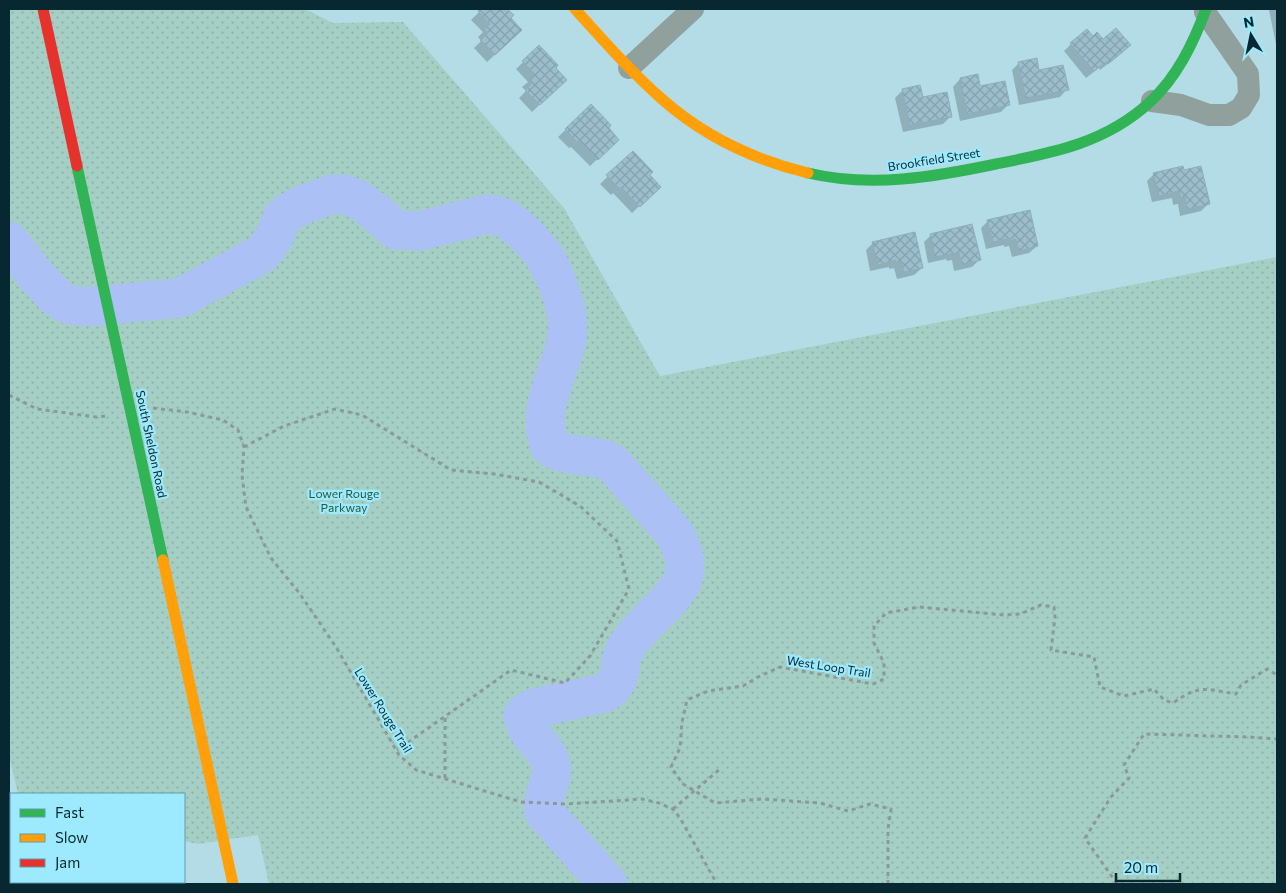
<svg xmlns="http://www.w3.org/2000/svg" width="1286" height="893" viewBox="0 0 1286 893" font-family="Commissioner,sans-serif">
<defs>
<pattern id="park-dots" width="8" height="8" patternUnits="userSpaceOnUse" patternTransform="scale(1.25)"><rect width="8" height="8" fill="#a5cfc4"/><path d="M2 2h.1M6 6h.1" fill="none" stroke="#8db2a9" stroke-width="1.8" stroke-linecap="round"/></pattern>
<pattern id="building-cross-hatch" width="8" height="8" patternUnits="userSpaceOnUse" patternTransform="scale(1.25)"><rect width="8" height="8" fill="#9cbdcb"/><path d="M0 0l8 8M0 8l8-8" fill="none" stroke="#85a2af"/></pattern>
</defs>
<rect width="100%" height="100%" fill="#b3dce7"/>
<path fill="url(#park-dots)" d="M9,9H305L333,23L403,22L564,208L660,376L1277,257V884H269L258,835L198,844L184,841V794H18L9,756Z"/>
<g fill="#0003">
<path d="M482,9H506L512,15L509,18L521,30L487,62L474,48L481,41L478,37L483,32L471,20Z"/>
<path d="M1271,9H1277V49L1269,10Z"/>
<path d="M1093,38L1122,53L1100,70L1099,68L1086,78L1064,51L1071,44Z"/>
<path d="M539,47L554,68L565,80L532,112L519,98L526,91L522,87L528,82L516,69Z"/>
<path d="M1019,63L1038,71L1067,89L1060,97L1019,105L1012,70Z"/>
<path d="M960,79L979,87L1008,105L1001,112L960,121L953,87Z"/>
<path d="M903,90L922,98L951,116L943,124L903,132L895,98Z"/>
<path d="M591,106L607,128L618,140L590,166L571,147L569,148L558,137Z"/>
<path d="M633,153L648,175L659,187L632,213L613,193L611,195L600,184Z"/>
<path d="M1184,172L1208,204L1201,211L1180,216L1178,204L1173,205L1172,198L1152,202L1147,181L1154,174Z"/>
<path d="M988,221L1037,246L1029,253L1012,257L1009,246L1004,247V245L986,249L981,228Z"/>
<path d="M931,235L979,260L972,267L954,271L952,260L947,261L946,259L928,263L924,242Z"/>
<path d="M873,243L922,268L914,275L897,279L894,268L889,269V267L870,271L866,250Z"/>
</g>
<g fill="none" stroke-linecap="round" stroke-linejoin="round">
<path stroke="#abc0f5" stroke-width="39" d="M9,241L36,276L57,298L67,304L77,306H93L180,298L263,253L274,237L282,218L289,212L302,205L333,194H344L357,199L373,210L396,230L419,231L487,214C505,214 517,227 529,238C552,260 573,310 566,342C559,374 539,404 547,437C548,440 548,443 549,445C555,456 590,455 603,459C606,460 610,462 613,464L675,534C682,547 688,564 683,578C674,603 641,622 627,646C615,664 627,680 604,693L534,708L526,712L523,716C526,736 547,746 551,765C554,780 541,796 544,812L608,884"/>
</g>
<g fill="url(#building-cross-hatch)" stroke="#8daebb">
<path d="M480,9H507L514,15L511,18L522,30L495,55L480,40L488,33L484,29L490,24L478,11Z"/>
<path d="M1116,28L1131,45L1108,64L1106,62L1094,71L1070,43L1087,29L1093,36L1097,32L1103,39Z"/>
<path d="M539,45L558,65L556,68L567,80L540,105L525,90L532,83L529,79L534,74L522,61Z"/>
<path d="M1037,58L1039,70L1063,65L1069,90L1026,98L1018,62Z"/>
<path d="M978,74L980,86L1005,81L1010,105L967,114L960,78Z"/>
<path d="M920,85L923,97L947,92L952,117L910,125L902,89Z"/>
<path d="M591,104L611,125L609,128L619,140L598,160L579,140L577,142L565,129Z"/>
<path d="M633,151L653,172L650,175L661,187L640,207L621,187L619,189L606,175Z"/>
<path d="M1183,166L1184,170L1201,166L1210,204L1187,210L1185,197L1181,198L1179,191L1159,196L1153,173Z"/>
<path d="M1030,210L1038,246L1019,251L1016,239L1011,241V238L993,242L987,220Z"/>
<path d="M972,224L981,260L962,265L959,253L954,255V253L935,257L930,234Z"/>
<path d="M915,232L923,268L904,272L901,261L896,263V260L878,265L872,242Z"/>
</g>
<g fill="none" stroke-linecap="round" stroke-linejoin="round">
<g stroke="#8a9a9a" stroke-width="3" stroke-dasharray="4 4" stroke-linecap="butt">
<path d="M9,395L37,409L96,417L108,416"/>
<path d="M153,408L187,412L223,420L238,430L244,447L242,475L246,507L271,558L300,594L336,647L399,755L416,770L521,802L567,804L642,799L659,803L668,807L673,809L680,818L717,884"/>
<path d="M244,447L284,426L335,409L362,415L451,470L494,474L539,482L580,506L617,541L629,589L590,656L565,683L511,670L397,750"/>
<path d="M445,718V779"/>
<path d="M673,809L720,769"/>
<path d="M888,884V829L891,809L870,804L848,811L820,803L762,799L715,803L683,784L671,767L680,748L682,722L687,700L708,691L743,686L758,677L780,667L873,684L884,679V663L874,643V626L886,613L919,607L1004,615L1020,614L1041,605L1054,607L1055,617L1051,650L1094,657L1100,687L1124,696L1154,689L1164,700L1173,703C1200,684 1205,689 1236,694L1241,685L1267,669L1277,675"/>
<path d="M1117,884L1085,838L1111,797L1129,778L1124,765L1144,734L1249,737L1277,739"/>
</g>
<g stroke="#90a09c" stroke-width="22">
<path d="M629,68L693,9"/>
<path d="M1152,101L1181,105L1209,115H1229L1241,108L1249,95L1248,74L1205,12"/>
</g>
<g stroke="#30b455" stroke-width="11">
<path d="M77,166L163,560"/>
<path d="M808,173C871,188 934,177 996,164C1052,153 1106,143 1150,102C1177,77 1193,44 1206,9"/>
</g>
<g stroke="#ff9f0a" stroke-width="11">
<path d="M575,9C603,40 631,72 663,100C704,136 755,160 808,173"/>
<path d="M163,560L233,884"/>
</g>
<path stroke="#e5322d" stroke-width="11" d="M43,9L77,166"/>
</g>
<g text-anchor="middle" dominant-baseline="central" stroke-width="4.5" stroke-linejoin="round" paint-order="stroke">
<g font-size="12" fill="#072830" stroke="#9de9fd">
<text transform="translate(934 159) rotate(-9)">Brookfield Street</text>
<text transform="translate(152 444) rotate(78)">South Sheldon Road</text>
<text transform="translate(829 666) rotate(9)">West Loop Trail</text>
<text transform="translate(384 710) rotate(58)">Lower Rouge Trail</text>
</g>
<g font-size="12" fill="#235a3b" stroke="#9de9fd">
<text x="344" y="493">Lower Rouge<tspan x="344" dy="14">Parkway</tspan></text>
</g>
</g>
<rect width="1286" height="893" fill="none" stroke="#072830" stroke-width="20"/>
<rect x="10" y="793" width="175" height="90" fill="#9de9fd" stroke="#619cab"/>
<rect x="20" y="809" width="25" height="8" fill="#30b455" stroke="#619cab"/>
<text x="55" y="818" font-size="15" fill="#072830">Fast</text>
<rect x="20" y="834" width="25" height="8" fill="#ff9f0a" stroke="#619cab"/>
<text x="55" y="843" font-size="15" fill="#072830">Slow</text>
<rect x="20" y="859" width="25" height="8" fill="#e5322d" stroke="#619cab"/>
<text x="55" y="868" font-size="15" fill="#072830">Jam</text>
<g transform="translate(1251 35) rotate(350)" stroke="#9de9fd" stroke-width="4" paint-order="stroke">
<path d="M0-4L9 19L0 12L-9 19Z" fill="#072830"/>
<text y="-8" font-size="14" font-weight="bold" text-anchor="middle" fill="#072830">N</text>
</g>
<path d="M1116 873v8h64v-8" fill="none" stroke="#072830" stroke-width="2.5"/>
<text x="1124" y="873" font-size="15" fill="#072830" stroke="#9de9fd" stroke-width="4" paint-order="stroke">20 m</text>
</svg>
